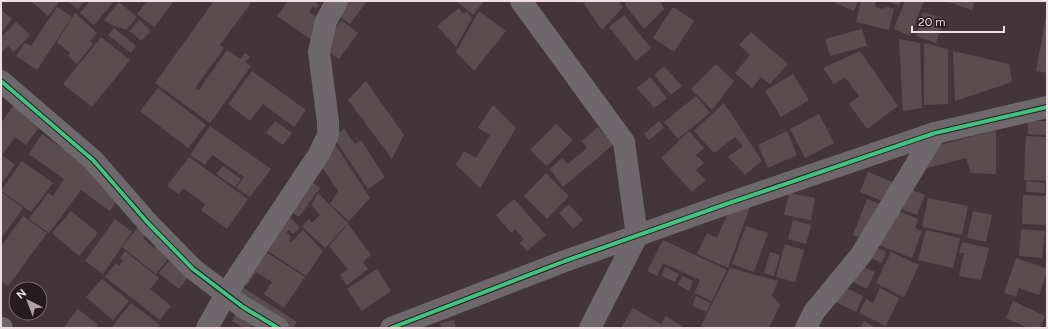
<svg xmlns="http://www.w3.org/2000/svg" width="1048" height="329" viewBox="0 0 1048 329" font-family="Figtree,sans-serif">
<rect width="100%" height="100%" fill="#43353a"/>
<g fill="#5b4d4f">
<path d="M31,1H60L48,16Z"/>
<path d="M68,1H85L78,9Z"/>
<path d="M90,1H114L94,25L80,13Z"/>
<path d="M147,1H174L154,27L137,14Z"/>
<path d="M214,1H247L251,3L220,45L224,48L195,88L199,90L227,50L241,59L245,53L250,57L245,62L251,66L210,123L155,83Z"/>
<path d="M288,1H314L319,5L316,8L313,6L309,12L334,30L341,20L358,33L339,59L277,16Z"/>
<path d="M336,1H367L350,24L330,10Z"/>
<path d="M456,1H484L473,15Z"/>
<path d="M582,1H619L623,7L602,30Z"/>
<path d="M627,1H660L664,9L644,29L625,5Z"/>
<path d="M831,1H858L854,11Z"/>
<path d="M861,1H876L875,7L884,9L885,6L894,9L889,30L856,22Z"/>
<path d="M887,1H901L899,6Z"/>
<path d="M905,1H924L910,36L894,29Z"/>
<path d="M946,1H975L972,10Z"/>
<path d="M119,2L137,17L126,30L110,24L104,20Z"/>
<path d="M57,7L72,17L37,70L16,56L25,43L31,46Z"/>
<path d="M673,7L694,21L674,52L653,38Z"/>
<path d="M459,8L463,14L466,11L472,18L456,47L437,26Z"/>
<path d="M1,10L12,19L1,33Z"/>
<path d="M479,11L506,31L474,71L456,52Z"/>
<path d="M923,12L944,19L936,43L916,36Z"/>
<path d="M75,13L97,33L90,41L93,44L77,64L68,56L70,53L57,42Z"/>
<path d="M624,15L651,48L636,61L609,27Z"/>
<path d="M1046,17H1047V73L1036,71Z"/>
<path d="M139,20L151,31L141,41L130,31Z"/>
<path d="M16,22L30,35L14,52L8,46L1,53V37Z"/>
<path d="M114,28L136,46L131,53L108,35Z"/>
<path d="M862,29L867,46L830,56L825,39Z"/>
<path d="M751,32L788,64L770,84L761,77L752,88L735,73L750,55L739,45Z"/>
<path d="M101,37L130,60L92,107L63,84Z"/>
<path d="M899,39L920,43L922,108L903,111Z"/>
<path d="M924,43L948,49V104L924,105Z"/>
<path d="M860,51L898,106L867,129L849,104L859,96L845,77L834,84L823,68Z"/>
<path d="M953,51L1009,64L1012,82L955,101Z"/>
<path d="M716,64L734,81L712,110L691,89Z"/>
<path d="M664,66L682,86L671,95L654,75Z"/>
<path d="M252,71L306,110L294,127L263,104L250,121L228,104Z"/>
<path d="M793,74L809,100L781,117L765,91Z"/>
<path d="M650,77L667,98L654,108L637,88Z"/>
<path d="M366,81L404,135L392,159L348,100Z"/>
<path d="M158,88L206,125L188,148L140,111Z"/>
<path d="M696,96L710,113L678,139L664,122Z"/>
<path d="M724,103L762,161L745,175L728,157L743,146L735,137L714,153L694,131Z"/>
<path d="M14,105L41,125L26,145L15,137L2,155L15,165L1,184V123Z"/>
<path d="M493,105L516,128L480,188L456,165L464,151L476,158L490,135L478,128Z"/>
<path d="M819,114L834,143L805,158L790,129Z"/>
<path d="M275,121L292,133L283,145L266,133Z"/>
<path d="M659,121L664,128L649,140L644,134Z"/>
<path d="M1028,121H1047V135L1028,134Z"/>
<path d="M556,124L573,140L547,166L530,150Z"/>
<path d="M210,126L271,169L250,197L236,188L244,177L212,155L205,165L190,155Z"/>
<path d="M598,127L613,145L563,187L550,169L562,158L568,164L587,148L582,141Z"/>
<path d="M344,129L355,144L361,140L385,177L368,189L333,137Z"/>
<path d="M996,130V174L971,173L966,158L924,169L918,151Z"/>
<path d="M689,131L704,148L696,155L704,163L696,170L706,180L692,192L661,158Z"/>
<path d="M787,131L797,155L768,168L758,145Z"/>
<path d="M42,134L123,191L110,211L81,190L49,233L29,219L48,193L53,196L64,179L29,154Z"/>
<path d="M1026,136L1047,137V181L1024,180Z"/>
<path d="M331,138L370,198L349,221L330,204L338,191L317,159Z"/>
<path d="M189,157L248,199L227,229L201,210L205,204L183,188L179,194L167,186Z"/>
<path d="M22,161L53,183L31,212L1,191Z"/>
<path d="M223,166L241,179L235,187L216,174Z"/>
<path d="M868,172L925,195L917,215L860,192Z"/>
<path d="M546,173L569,196L547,219L524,196Z"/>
<path d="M302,175L320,188L299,217L281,205Z"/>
<path d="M1027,181L1045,183V193L1026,192Z"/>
<path d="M1,192L23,208L1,239Z"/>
<path d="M318,193L348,223L325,248L302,226L309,219L312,223L320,215L311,205Z"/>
<path d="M789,193L815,198L811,220L784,215Z"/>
<path d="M1023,195L1047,196V225L1022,224Z"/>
<path d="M928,198L968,206L962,235L922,227Z"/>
<path d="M514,199L546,235L527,251L520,243L524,239L515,229L511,233L496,215Z"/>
<path d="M867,199L918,219L915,228L922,231L912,258L853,235Z"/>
<path d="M569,204L583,220L573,229L559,213Z"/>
<path d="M751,204L728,268L697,254L707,233L717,238L731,207Z"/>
<path d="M283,210L300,228L293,234L289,230L286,232L291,236L289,240L291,242L303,230L323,251L306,276L257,244Z"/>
<path d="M71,211L98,233L79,256L52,233Z"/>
<path d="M973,211L992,215L986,242L967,238Z"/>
<path d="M23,216L47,233L8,286L1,281V247Z"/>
<path d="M145,218L154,225L143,238L154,248L165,234L179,245L156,274L122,247Z"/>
<path d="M115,219L132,232L103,274L85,261Z"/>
<path d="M793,220L811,225L806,244L788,239Z"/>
<path d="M348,224L371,255L363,262L368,269L347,285L341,278H343L340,275L348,269L329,246Z"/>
<path d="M746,226L768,233L754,272L732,264Z"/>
<path d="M1021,229L1045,231L1042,258L1019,256Z"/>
<path d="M926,230L960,238L953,268L918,260Z"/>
<path d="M663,240L727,270L712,301L694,293L700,280L663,263L657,276L647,271Z"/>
<path d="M962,242L989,248L981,280L959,276L964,253H959Z"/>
<path d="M253,244L305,277L284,308L264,294L272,282L256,272L247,285L232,275Z"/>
<path d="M785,244L804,250L795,282L776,277Z"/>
<path d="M871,245L886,252L882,263L866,256Z"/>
<path d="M125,251L159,278L150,289L171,306L160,320L105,277L116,263L119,266L123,260L120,258Z"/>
<path d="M770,252L780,255L774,276L764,273Z"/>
<path d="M891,252L919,265L904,297L876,283Z"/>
<path d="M1016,258L1047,269V272L1039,295L1019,288L1016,297L1004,293Z"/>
<path d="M169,261L180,269L199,263L179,289L159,273Z"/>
<path d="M861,266L875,272L867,289L853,282Z"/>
<path d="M665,267L679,274L675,282L662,276Z"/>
<path d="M730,268L778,281L772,296L780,305L769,328H700Z"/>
<path d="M377,269L391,291L362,311L347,289Z"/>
<path d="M682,276L693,281L689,291L678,285Z"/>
<path d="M102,279L129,301L113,320L86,297Z"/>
<path d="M230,279L297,322L293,328H262L254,323L250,328H243L232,321L237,312Z"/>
<path d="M846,288L863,296L856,312L826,297Z"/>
<path d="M880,288L899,298L886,326L859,313L866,299L873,303Z"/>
<path d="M696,296L711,303L707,312L692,306Z"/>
<path d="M1013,301L1045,316L1040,328H1028L1006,318Z"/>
<path d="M131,303L160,325L158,328H111Z"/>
<path d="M633,308L661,324L666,316L685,328H621Z"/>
<path d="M78,309L98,325L95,328H63Z"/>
<path d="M454,320L456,328H441L440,323Z"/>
<path d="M864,321L876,328H860Z"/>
</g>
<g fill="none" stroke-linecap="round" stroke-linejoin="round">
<g stroke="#6e676b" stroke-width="22">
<path d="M521,1L624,142L637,236L590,328"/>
<path d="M1,81L93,160L148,223L193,269L243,307L278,328"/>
<path d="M1,328H2"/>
<path d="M207,328L226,294L319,154L328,135V122L319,52L326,21L337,1"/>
<path d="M391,328L565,261L729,203L935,133L1047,107"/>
<path d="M806,328L814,312L861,255L935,133"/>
</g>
<defs>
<g id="cycleway">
<path d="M1,81L93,160L148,223L193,269L243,307L278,328"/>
<path d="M391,328L565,261L729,203L935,133L1047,107"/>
</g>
</defs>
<use href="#cycleway" stroke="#271b20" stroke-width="6"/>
<use href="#cycleway" stroke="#40c37c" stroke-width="4"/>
</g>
<rect width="1048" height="329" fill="none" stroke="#efdee3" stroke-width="4"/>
<g transform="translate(28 301) rotate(318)"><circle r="19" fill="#271b20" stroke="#77696e"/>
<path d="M0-3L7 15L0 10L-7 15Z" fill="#b3a3a8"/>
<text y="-6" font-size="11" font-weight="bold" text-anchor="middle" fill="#efdee3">N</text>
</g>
<path d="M912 26v6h92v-6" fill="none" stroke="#efdee3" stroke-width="2"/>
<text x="918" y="26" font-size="12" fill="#efdee3" stroke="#271b20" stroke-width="3" paint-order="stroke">20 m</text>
</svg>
